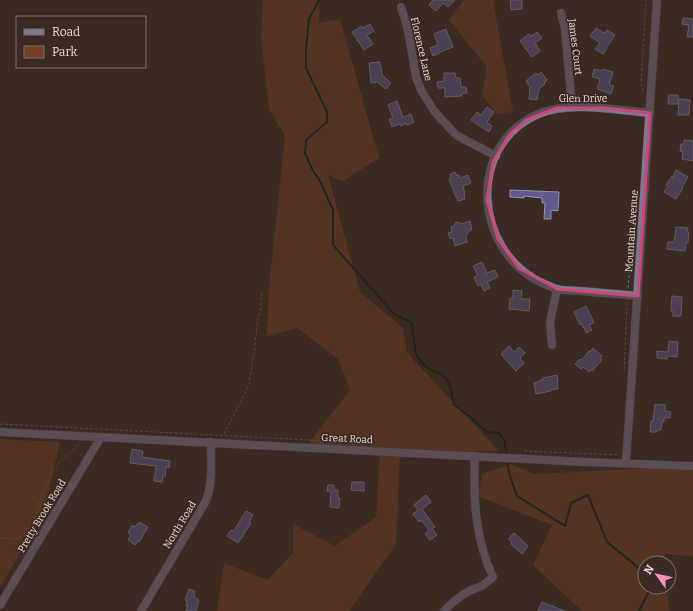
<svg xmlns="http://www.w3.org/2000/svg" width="693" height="611" viewBox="0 0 693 611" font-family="Bitter,serif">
<rect width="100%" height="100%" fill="#3b2a23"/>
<g fill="#753e25">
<path d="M263,0H319V23L340,19L379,158L343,181L328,175L360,292L403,328L407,353L499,451L400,453L396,544L349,611H217L224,563L267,580L293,553V524L335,546L376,517L380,452L305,448L350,390L338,359L297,328L267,336L269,287L285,136L269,109L261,37Z"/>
<path d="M464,0H493L513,112L496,114L482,94L487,67L449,20Z"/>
<path d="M0,439L60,442L43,515L0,587Z"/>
<path d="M511,464L533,474L693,466V556L665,554L666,563H645V587H667L669,611H582L533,565L552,525L478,496L482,474Z"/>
</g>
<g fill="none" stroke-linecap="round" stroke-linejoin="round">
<g stroke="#011d1e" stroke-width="2">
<path d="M319,0L309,19L306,49V68L327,112V122L306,140L305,153L312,169L321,183L333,210V245L394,314L412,323L416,355L425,366L435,372L442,374L450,385L454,405L471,418L487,432L499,433L505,442V447L507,456"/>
<path d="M507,461L510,476L517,496L565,526L571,503L588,495L607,542L645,573"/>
<path d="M639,611L651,587"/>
</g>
</g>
<g fill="#5f598f" stroke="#9594a8">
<path d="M433,0H455L448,7L443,3L436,11L429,5Z"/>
<path d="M510,0H522V9L511,10Z"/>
<path d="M683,18L693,19V37H687L689,25L682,24Z"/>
<path d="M370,24L374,31L367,35L373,44L364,50L352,32L362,26L363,28Z"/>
<path d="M596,28L604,33L607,30L615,35L606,48H607L603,54L595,49L600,43L590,36Z"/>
<path d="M446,29L453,47L440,52V53L433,56L430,48L438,45L434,34Z"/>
<path d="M537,32L542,38L535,43L540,51L532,57L520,41L529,34L531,36Z"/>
<path d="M380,62V66H381L382,75L391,83L386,89L377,82L371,83L369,63Z"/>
<path d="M594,69L603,71V69L613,72L609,85L614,86L611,94L597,89L600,79L592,77Z"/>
<path d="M541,72L547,80L544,83L545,84L539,89L537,100L529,99L530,87L526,81L536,73L538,75Z"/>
<path d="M444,73H455L456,78H460L461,87H466L467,93H463V94L461,95L462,96L445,97V88H438L437,82L444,81Z"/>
<path d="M669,95H678V104H668Z"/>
<path d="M679,99L690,100L689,115H678Z"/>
<path d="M397,101L403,117L411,114L414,122L407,125L406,123L401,126L400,124L392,127L389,119L393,118L388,105Z"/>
<path d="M487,107L494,112L487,122L492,126L489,132L471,120L477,112L481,115Z"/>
<path d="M684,140L693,141V161L682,159L683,152L680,151L681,144H684Z"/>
<path d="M676,170L688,177L682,187L683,188L676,199L664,192L668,186L666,185L672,176L673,177Z"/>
<path d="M455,172L457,176L459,175L460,178L468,175L471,183L463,186L465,194L464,195L465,199L458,201L457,197H456L449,179L451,178L450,174Z"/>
<path d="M510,190L559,192L558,211L551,210V219H544L545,203H542V198L524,196V198L510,197Z"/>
<path d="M470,221L472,230H470L466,236L467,242L455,246L453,238L450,239L448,233L452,232L451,227L454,226L456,222H458L461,224Z"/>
<path d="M676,227L688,228L687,232H689L688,243H686L685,251L667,249L668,242H674Z"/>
<path d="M482,262L487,273L495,270L498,277L487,282L490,288L484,291L481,284L478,286L474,277L478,276L473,266Z"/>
<path d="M513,290L522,291L521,299H530L529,311L509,309L510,298H513Z"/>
<path d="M672,296L682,297L681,316H673V311H671Z"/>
<path d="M586,306L594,323L589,325L592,330L586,333L584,327L583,328L582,324L580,325L574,312Z"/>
<path d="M669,341L678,342L677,357L668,356L667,359L657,358V351L668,352Z"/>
<path d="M509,346L514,352L519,347L525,353L520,358L524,363L516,371L501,354Z"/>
<path d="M593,348L602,356L600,359L602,360L592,371L591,370L589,372L583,367L581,369L575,364L580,359L582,360L589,351L590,352Z"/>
<path d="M557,375L558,382L557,383L558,389L551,390V391L536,394L534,383L540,381V380H543V378Z"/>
<path d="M655,404L665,405V411L671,412L670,418H664V422H662L661,430H657V432H650L651,421H653Z"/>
<path d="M132,449L143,451L142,457L170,461L169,468L166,467L165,476H163L162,482L154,481L156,466L130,463Z"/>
<path d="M352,482H364V491L351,490Z"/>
<path d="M328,485H334V490H338V498H340L339,508L330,507L331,491H327Z"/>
<path d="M426,495L431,502L422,509L435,527L432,528L437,535L430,540L425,534L429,530L421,520L419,522L413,514L418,510L414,505Z"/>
<path d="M246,511L253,515L249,522L251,523L238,543L227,536L231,530L234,531Z"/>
<path d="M139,522L148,527L139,542L138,541L135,545L128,540L131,535L128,533L132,525L135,527Z"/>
<path d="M514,533L528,546L522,554L511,544L512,543L508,539Z"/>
<path d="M189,589L195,591L194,597L199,600L196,611H186L188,606H186L187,601L185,600Z"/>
<path d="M542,602L565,611H538Z"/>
</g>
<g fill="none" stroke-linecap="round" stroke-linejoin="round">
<defs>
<g id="minor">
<path d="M401,7L408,30L416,77L421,90L434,111L456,135L496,156"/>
<path d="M561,13L565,29L572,107"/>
<path d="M638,296C619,294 600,293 581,291C573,290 564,291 556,289C551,287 545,284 540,282C474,249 467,147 536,115C567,100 616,110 650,113"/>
<path d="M552,345L550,322L557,289"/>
<path d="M626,463L657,0"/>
<path d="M0,605L101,437"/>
<path d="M141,611L206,501C213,483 211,462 211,442"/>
<path d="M444,611L452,603L461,596L471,590L482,586L493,577C475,539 473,497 475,456"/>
</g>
<path id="tertiary" d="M0,432L585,462L693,466"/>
</defs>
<use href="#minor" stroke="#56463f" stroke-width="9"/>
<use href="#tertiary" stroke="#56463f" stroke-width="9"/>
<g stroke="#7a6b64" stroke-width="1" stroke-dasharray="3 2" stroke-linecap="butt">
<path d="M643,91L641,82L646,0"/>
<path d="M628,288L634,220"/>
<path d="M624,370L627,302"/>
<path d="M0,424L367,443"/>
<path d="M224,434L234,415L249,384L254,353L258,317L261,307L262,293"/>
<path d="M524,451L619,455"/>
<path d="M0,538L16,539L31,530L43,492L57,465L80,443"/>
</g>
<use href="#minor" stroke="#807890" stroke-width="8"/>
<use href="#tertiary" stroke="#807890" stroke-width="8"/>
</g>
<path d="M0 0H693V611H0ZM557,108H604L650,113L638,296L557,289L519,268L498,239L487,200L493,162L509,135L526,120Z" fill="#3b2a23" fill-opacity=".55" fill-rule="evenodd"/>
<path fill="none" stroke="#cb487a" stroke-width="3" stroke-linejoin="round" d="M557,108H604L650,113L638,296L557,289L519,268L498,239L487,200L493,162L509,135L526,120Z"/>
<g text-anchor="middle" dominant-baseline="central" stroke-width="3.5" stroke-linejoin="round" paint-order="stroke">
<g font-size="10" fill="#e5dad5" stroke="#3b2a23">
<text transform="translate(575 47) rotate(83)">James Court</text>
<text transform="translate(421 49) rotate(77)">Florence Lane</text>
<text x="583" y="99">Glen Drive</text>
<text transform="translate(632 231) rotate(-86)">Mountain Avenue</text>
<text transform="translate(347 439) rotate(3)">Great Road</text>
<text transform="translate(42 516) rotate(-59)">Pretty Brook Road</text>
<text transform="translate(180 525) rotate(-59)">North Road</text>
</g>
</g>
<rect x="16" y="16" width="130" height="52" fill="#3b2a23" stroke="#7f706a"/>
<rect x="24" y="29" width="20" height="6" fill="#807890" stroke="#7f706a"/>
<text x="52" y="36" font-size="12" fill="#e5dad5">Road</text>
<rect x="24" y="46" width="20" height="12" fill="#753e25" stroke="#7f706a"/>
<text x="52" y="56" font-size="12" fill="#e5dad5">Park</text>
<g transform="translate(657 575) rotate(303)"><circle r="19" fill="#3b2a23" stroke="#7f706a"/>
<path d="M0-3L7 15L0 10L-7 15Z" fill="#fc8fc2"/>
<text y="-6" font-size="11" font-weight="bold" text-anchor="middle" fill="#e5dad5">N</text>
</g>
</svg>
